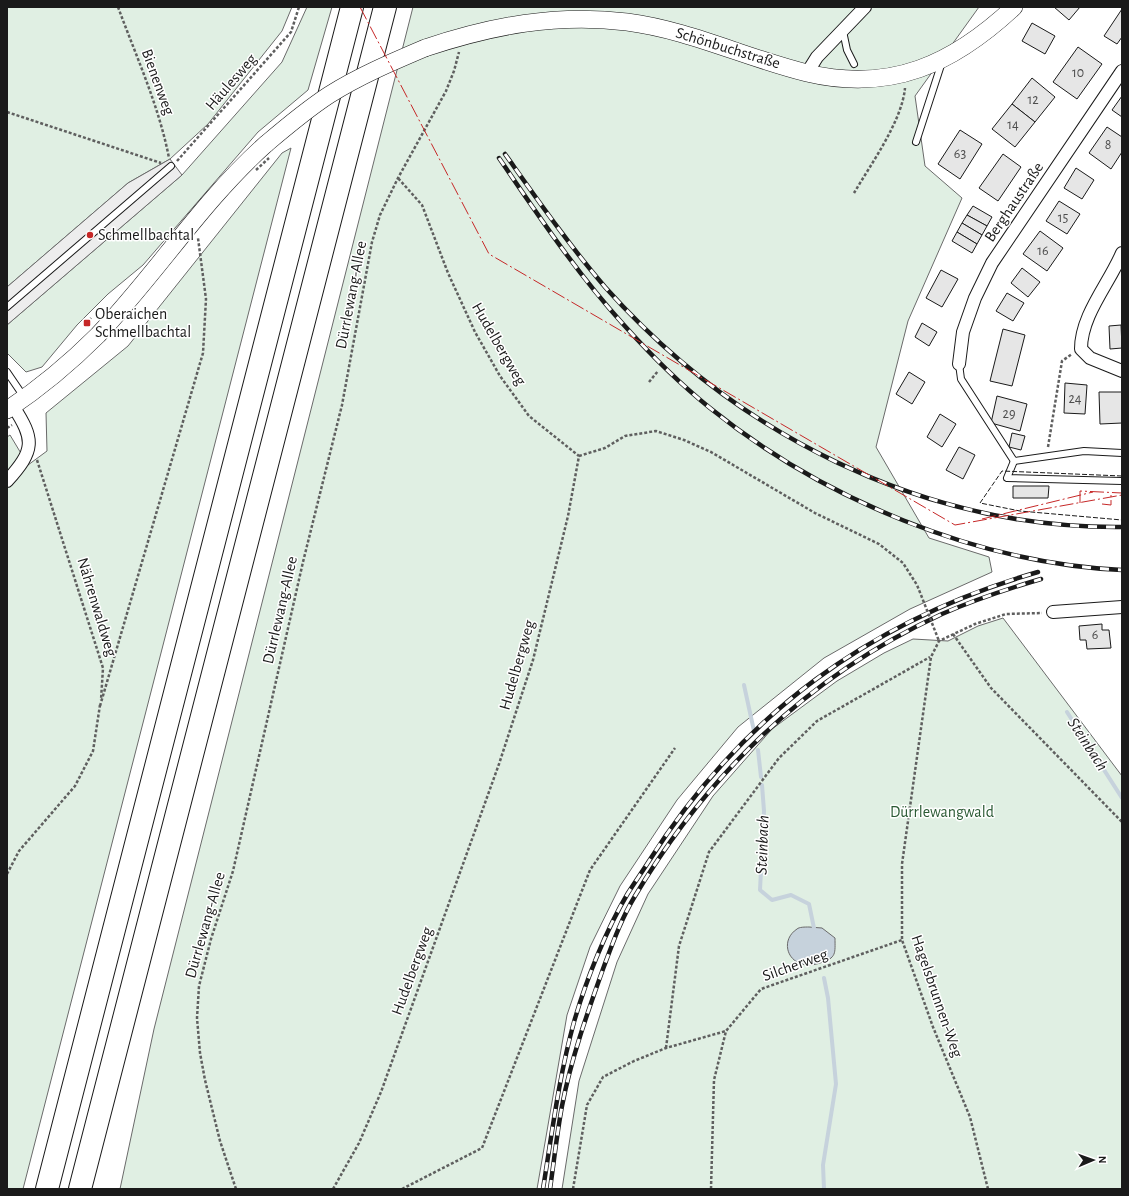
<svg xmlns="http://www.w3.org/2000/svg" width="1129" height="1196" viewBox="0 0 1129 1196" font-family="'Alegreya Sans',sans-serif">
<rect width="100%" height="100%" fill="#fff"/>
<g fill="#e0efe3" stroke="#6a6a6a">
<path d="M7,7H292L282,31L208,124L170,159L128,183L7,287Z"/>
<path d="M307,7H332L308,90L258,132L143,265L108,294L77,325L42,367L26,372L7,353V325L182,175L282,62Z"/>
<path d="M413,7H979L915,96L925,166L962,198L908,321L876,447L929,538L989,557L992,572L910,609L824,658L738,727L677,800L620,886L590,947L567,1015L537,1189H120L154,1029Z"/>
<path d="M291,148L23,1189H7V437L10,435L28,465L47,451L46,413L128,346L282,153Z"/>
<path d="M1003,618L1122,776V1189H562L579,1081L617,962L648,894L713,796L772,729L837,681L884,653L913,639L948,641L978,626Z"/>
</g>
<path fill="#ededed" stroke="#6a6a6a" d="M170,159L182,175L7,325V287L128,183Z"/>
<path fill="#c6d2dc" stroke="#6a6a6a" d="M809,927L822,928L835,938C835,953 837,958 820,963C790,973 777,942 797,929C799,927 805,927 809,927Z"/>
<g fill="none" stroke-linecap="round" stroke-linejoin="round">
<g stroke="#c6d2dc" stroke-width="4">
<path d="M744,685L754,731"/>
<path d="M1067,712L1122,798"/>
<path d="M758,750L761,777"/>
<path d="M762,785L764,811L760,890L772,900L791,895L809,904L815,933"/>
<path d="M824,1189L823,1165L836,1084L828,998L824,978"/>
</g>
</g>
<g fill="#e6e6e6" stroke="#1a1a1a">
<path d="M1054,7H1080L1069,20Z"/>
<path d="M1122,9V37L1117,44L1104,36Z"/>
<path d="M1032,23L1055,36L1045,54L1022,41Z"/>
<path d="M1078,47L1102,64L1077,99L1053,82Z"/>
<path d="M1032,78L1055,97L1035,122L1012,104Z"/>
<path d="M1122,96V117L1112,110Z"/>
<path d="M1012,104L1035,122L1015,147L992,129Z"/>
<path d="M1107,127L1122,137V152L1111,169L1089,153Z"/>
<path d="M960,130L982,144L960,179L938,164Z"/>
<path d="M1003,154L1021,167L998,201L979,188Z"/>
<path d="M1076,168L1094,180L1082,199L1064,188Z"/>
<path d="M1059,201L1080,214L1067,234L1046,221Z"/>
<path d="M973,206L992,217L987,226L967,215Z"/>
<path d="M967,215L987,226L982,235L962,223Z"/>
<path d="M962,223L982,235L977,244L957,232Z"/>
<path d="M1040,231L1063,248L1047,271L1023,254Z"/>
<path d="M957,232L977,244L972,253L952,241Z"/>
<path d="M1022,268L1040,282L1028,297L1011,283Z"/>
<path d="M941,270L958,279L942,307L926,298Z"/>
<path d="M1007,293L1024,303L1013,321L996,311Z"/>
<path d="M922,323L937,332L929,346L915,337Z"/>
<path d="M1121,325L1122,348L1110,349L1109,326Z"/>
<path d="M1003,329L1025,335L1012,386L990,381Z"/>
<path d="M909,372L925,382L912,404L896,394Z"/>
<path d="M1065,383L1087,385L1085,414L1064,413Z"/>
<path d="M1099,392H1122V423L1100,424Z"/>
<path d="M997,396L1027,404L1020,431L991,423Z"/>
<path d="M940,414L956,424L942,447L927,437Z"/>
<path d="M1012,433L1025,436L1021,450L1009,447Z"/>
<path d="M959,447L975,455L963,479L946,470Z"/>
<path d="M1013,486H1049L1048,498H1013Z"/>
<path d="M1102,624V630H1109L1111,648L1087,649L1086,640H1080L1079,626Z"/>
</g>
<g fill="none" stroke-linecap="round" stroke-linejoin="round">
<defs>
<g id="service">
<path d="M843,31L847,50L854,64"/>
<path d="M916,142L942,62"/>
<path d="M7,307L171,166"/>
<path d="M959,364L961,379L1014,461L1084,451L1122,453"/>
<path d="M7,372L24,397"/>
<path d="M1014,461L1007,478L1122,481"/>
</g>
<g id="minor">
<path d="M807,73L817,57L865,7"/>
<path d="M1122,253C1109,284 1081,315 1081,349L1090,358L1122,371"/>
<path d="M959,364L963,332L975,298L992,263L1122,71"/>
<path d="M7,481C35,450 35,440 13,406"/>
<path d="M1053,612L1122,607"/>
</g>
<g id="secondary">
<path d="M425,48C491,26 557,13 627,22C689,30 746,58 807,73C891,93 953,64 1014,7"/>
<path d="M7,410C40,388 70,363 98,335C157,273 202,201 266,144"/>
</g>
<g id="motorway">
<path d="M47,1189L352,7"/>
<path d="M80,1189L385,7"/>
</g>
</defs>
<use href="#service" stroke="#1a1a1a" stroke-width="8"/>
<use href="#minor" stroke="#1a1a1a" stroke-width="14"/>
<use href="#secondary" stroke="#1a1a1a" stroke-width="18"/>
<use href="#motorway" stroke="#1a1a1a" stroke-width="24"/>
<g stroke="#5f5f5f" stroke-width="2.5" stroke-dasharray="3 2" stroke-linecap="butt">
<path d="M118,7C136,56 159,106 169,158"/>
<path d="M7,112L161,163"/>
<path d="M177,161L291,32L299,7"/>
<path d="M854,193C871,164 902,121 905,88"/>
<path d="M84,326L91,318"/>
<path d="M649,382L658,371"/>
<path d="M7,428L12,425"/>
<path d="M1048,447L1062,361L1072,354"/>
<path d="M579,456L605,448L625,436L656,431L684,440L711,452L815,513L879,544L903,563L917,585L921,595"/>
<path d="M37,460L103,668L101,700"/>
<path d="M953,634L991,688L1122,822"/>
<path d="M100,706L203,353L206,299L198,238"/>
<path d="M7,874L19,851L75,786L93,751L100,705"/>
<path d="M666,1048L679,946L709,852L779,758L817,721L930,657"/>
<path d="M236,1189L220,1141L205,1080L200,1053L197,1018L199,986L211,939L233,871L303,562L342,405L372,242L380,215L398,178L446,91L454,71L459,52"/>
<path d="M333,1189L359,1143L381,1092L499,764L533,660L568,516L579,456L529,416L500,376L475,332L448,273L422,205L398,178"/>
<path d="M402,1189L482,1148L590,870L675,748"/>
<path d="M573,1189L587,1105L603,1077L634,1061L666,1048L726,1031"/>
<path d="M711,1189L714,1080L726,1031L761,989L902,940"/>
<path d="M988,1189L970,1117L933,1027L902,940V864L931,657L939,641L975,624L1006,614L1042,613"/>
</g>
<use href="#service" stroke="#fff" stroke-width="6"/>
<use href="#minor" stroke="#fff" stroke-width="12"/>
<use href="#secondary" stroke="#fff" stroke-width="17"/>
<use href="#motorway" stroke="#fff" stroke-width="22"/>
<defs>
<g id="rail">
<path d="M505,154C537,199 569,245 605,287C736,434 923,529 1122,527"/>
<path d="M499,158C538,215 576,272 623,324C649,353 679,383 710,408C823,499 976,563 1122,570"/>
<path d="M543,1189C552,1133 559,1076 574,1022C586,980 606,930 628,893C635,882 642,872 649,861C742,714 871,620 1038,572"/>
<path d="M550,1189C554,1161 557,1133 562,1106C571,1059 587,1014 603,969C612,945 621,919 635,896C709,772 810,675 942,614C974,600 1007,589 1041,579"/>
</g>
</defs>
<use href="#rail" stroke="#1a1a1a" stroke-width="4.5"/>
<use href="#rail" stroke="#fff" stroke-width="3" stroke-dasharray="9" stroke-linecap="butt"/>
<defs>
<path id="secondary-bridge" d="M266,144C286,127 306,110 329,95C359,76 392,62 425,48"/>
</defs>
<use href="#secondary-bridge" stroke="#1a1a1a" stroke-width="18" stroke-linecap="butt"/>
<g stroke="#5f5f5f" stroke-width="2.5" stroke-dasharray="3 2" stroke-linecap="butt">
<path d="M256,170L269,158"/>
<path d="M921,595L939,641"/>
</g>
<use href="#secondary-bridge" stroke="#fff" stroke-width="17"/>
<path stroke="#1a1a1a" stroke-width="1" stroke-dasharray="5 2" stroke-linecap="butt" d="M1122,476L1002,471L980,503L1020,511L1122,520"/>
<g stroke="#c62828" stroke-width="1" stroke-dasharray="14 3 2 3" stroke-linecap="butt">
<path d="M360,7L489,254L955,525L1122,495"/>
<path d="M1080,503V491L1122,493"/>
<path d="M1102,504L1111,505V495"/>
<path d="M982,519L1093,492"/>
</g>
</g>
<g fill="#c62828" stroke="#fff" stroke-width="1.5">
<circle cx="90" cy="235" r="4"/>
<rect x="83" y="319" width="8" height="8" rx="2"/>
</g>
<g text-anchor="middle" dominant-baseline="central" stroke-width="3" stroke-linejoin="round" paint-order="stroke">
<g font-size="14" fill="#4d4d4d">
<text x="1078" y="73">10</text>
<text x="1033" y="100">12</text>
<text x="1013" y="125">14</text>
<text x="1108" y="145">8</text>
<text x="960" y="154">63</text>
<text x="1063" y="218">15</text>
<text x="1043" y="251">16</text>
<text x="1075" y="399">24</text>
<text x="1009" y="414">29</text>
<text x="1095" y="635">6</text>
</g>
<g font-size="16" fill="#1a1a1a" stroke="#fff">
<text transform="translate(728 48) rotate(17)">Schönbuchstraße</text>
<text transform="translate(158 82) rotate(70)">Bienenweg</text>
<text transform="translate(231 82) rotate(-49)">Häulesweg</text>
<text transform="translate(1014 202) rotate(-56)">Berghaustraße</text>
<text transform="translate(351 295) rotate(-79)">Dürrlewang-Allee</text>
<text transform="translate(499 344) rotate(60)">Hudelbergweg</text>
<text transform="translate(97 607) rotate(73)">Nährenwaldweg</text>
<text transform="translate(280 610) rotate(-77)">Dürrlewang-Allee</text>
<text transform="translate(517 665) rotate(-74)">Hudelbergweg</text>
<text transform="translate(205 925) rotate(-74)">Dürrlewang-Allee</text>
<text transform="translate(795 965) rotate(-20)">Silcherweg</text>
<text transform="translate(412 971) rotate(-70)">Hudelbergweg</text>
<text transform="translate(937 996) rotate(71)">Hagelsbrunnen-Weg</text>
</g>
<g font-size="16" fill="#1a1a1a" stroke="#fff" text-anchor="start">
<text x="98" y="235">Schmellbachtal</text>
<text x="95" y="314">Oberaichen<tspan x="95" dy="18">Schmellbachtal</tspan></text>
</g>
<g font-size="16" fill="#2b5a34" stroke="#fff">
<text x="942" y="812">Dürrlewangwald</text>
</g>
<g font-size="17" font-style="italic" fill="#1a1a1a" stroke="#fff">
<text transform="translate(1088 744) rotate(57)">Steinbach</text>
<text transform="translate(762 845) rotate(-88)">Steinbach</text>
</g>
</g>
<rect width="1129" height="1196" fill="none" stroke="#1a1a1a" stroke-width="16"/>
<g transform="translate(1093 1160) rotate(88)" stroke="#ffffff" stroke-width="3" paint-order="stroke">
<path d="M0-3L7 15L0 10L-7 15Z" fill="#1a1a1a"/>
<text y="-6" font-size="11" font-weight="bold" text-anchor="middle" fill="#1a1a1a">N</text>
</g>
</svg>
